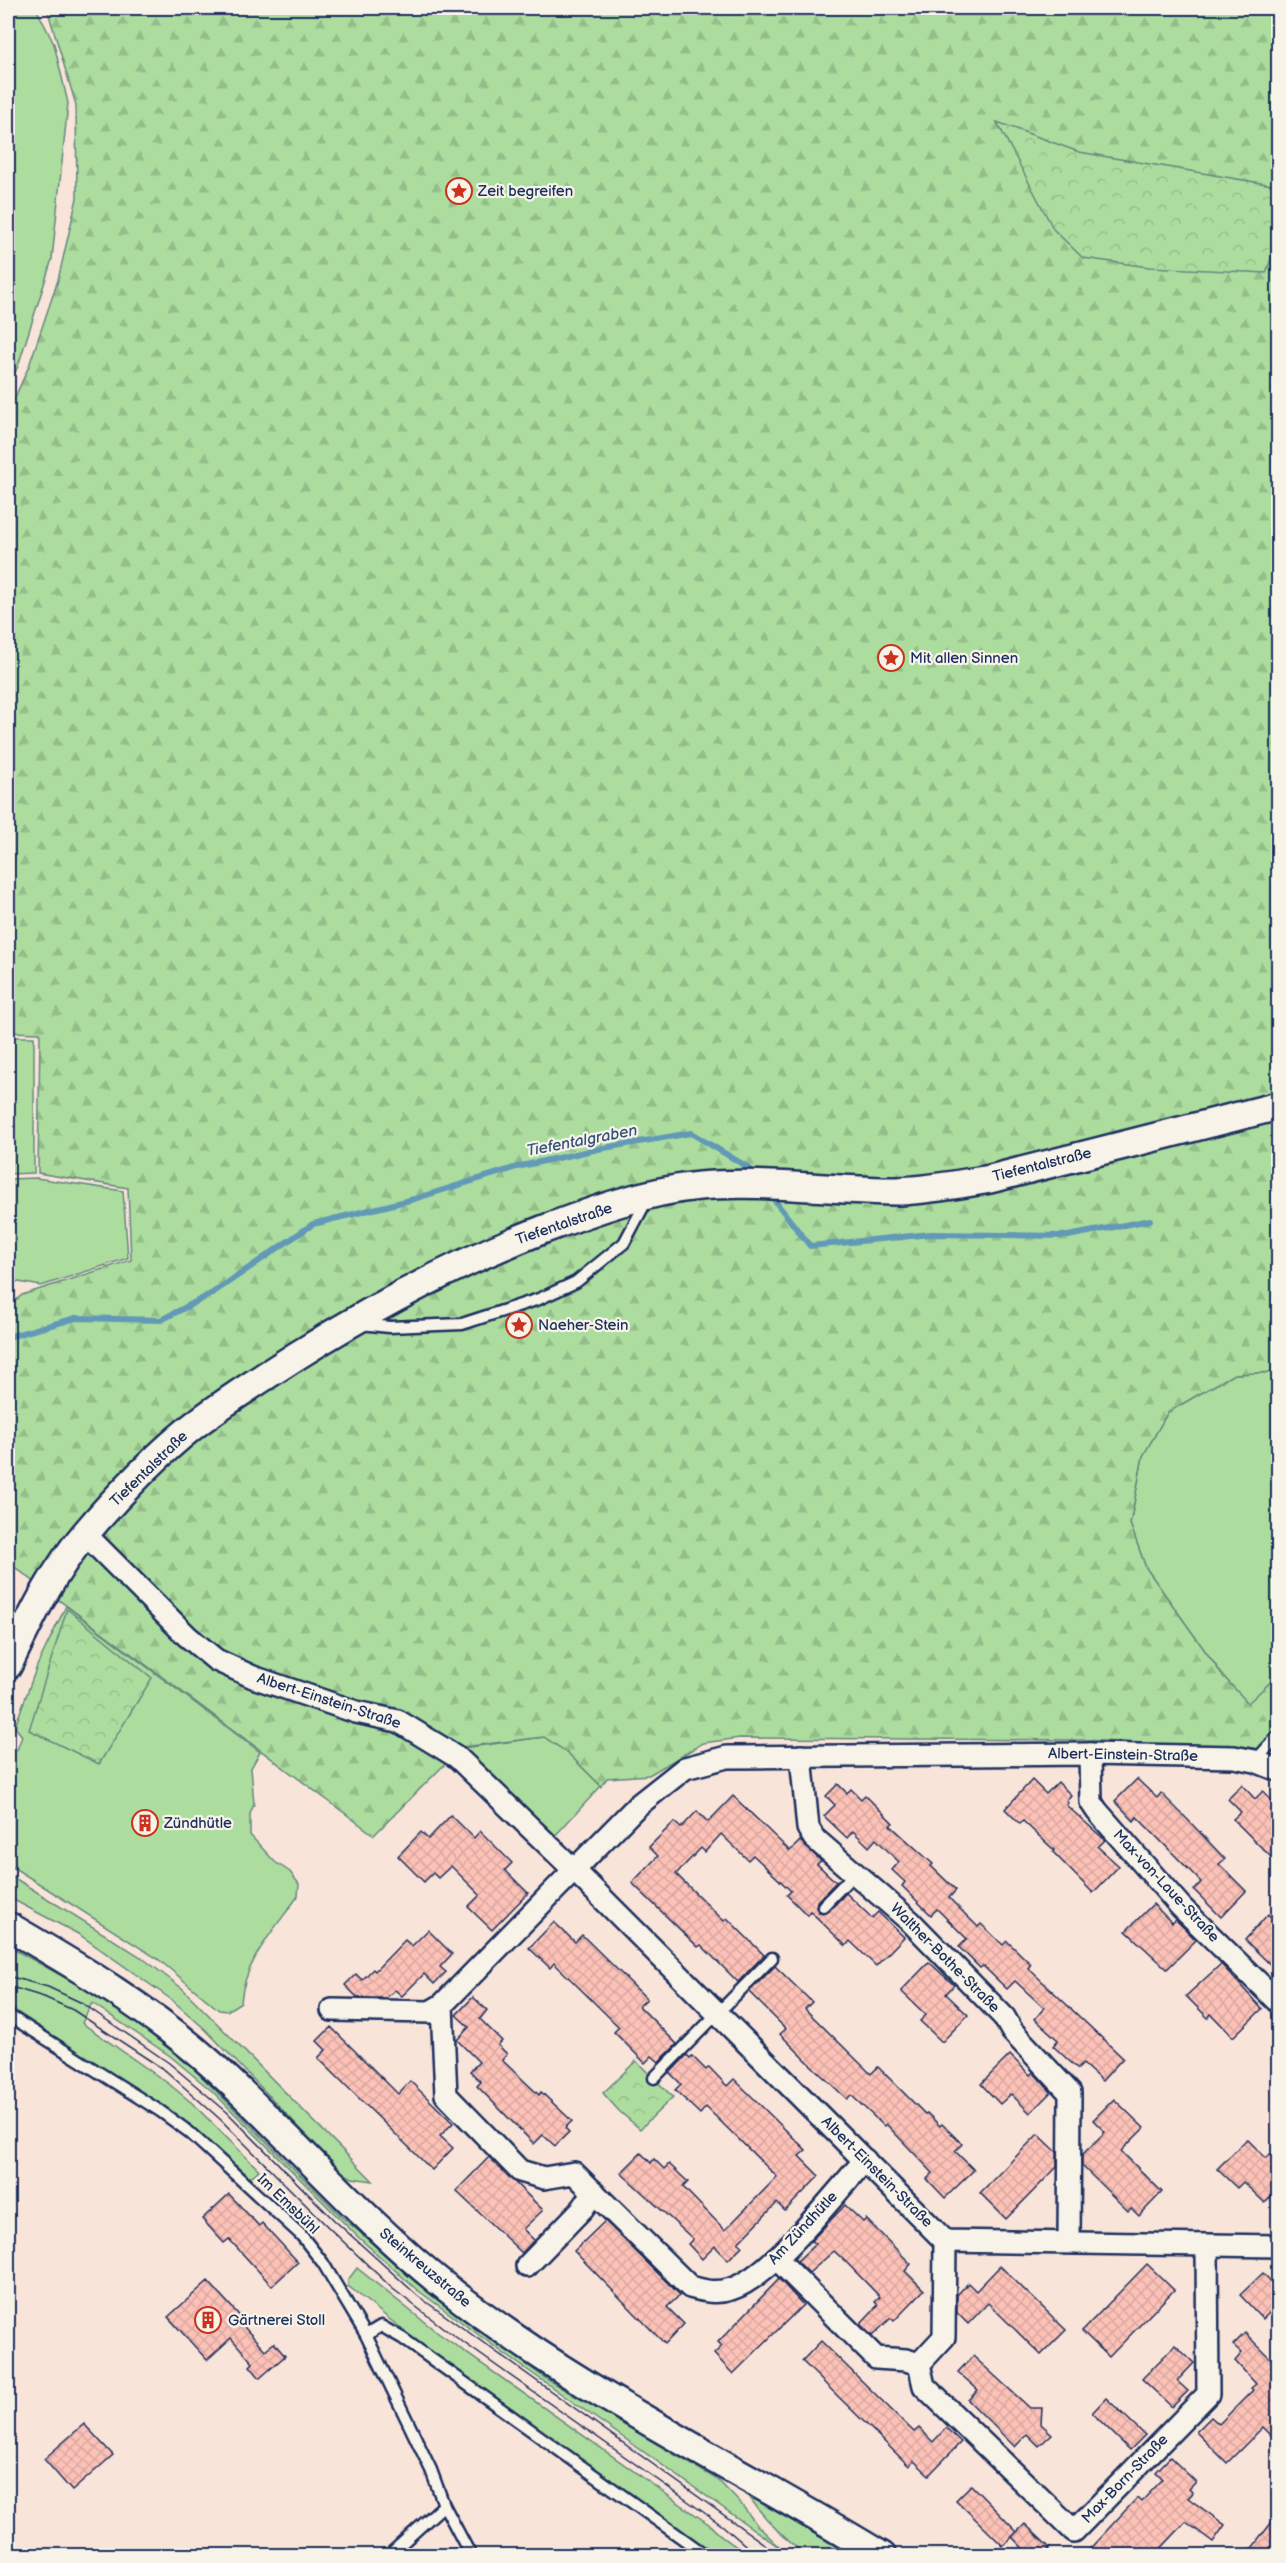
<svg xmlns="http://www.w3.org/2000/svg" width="1286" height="2563" viewBox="0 0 1286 2563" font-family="'Balsamiq Sans',sans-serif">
<defs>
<pattern id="forest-firs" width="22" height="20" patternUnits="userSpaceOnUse" patternTransform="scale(1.5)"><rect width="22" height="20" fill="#acdd9e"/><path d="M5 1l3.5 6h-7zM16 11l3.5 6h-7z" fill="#93be8a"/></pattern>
<pattern id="park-crowns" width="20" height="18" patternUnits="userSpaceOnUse" patternTransform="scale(1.5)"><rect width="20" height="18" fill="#acdd9e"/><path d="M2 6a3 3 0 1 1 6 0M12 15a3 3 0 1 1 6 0" fill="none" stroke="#93be8a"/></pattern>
<pattern id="building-cross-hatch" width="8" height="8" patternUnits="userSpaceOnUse" patternTransform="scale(1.5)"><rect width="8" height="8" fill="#fdc2b7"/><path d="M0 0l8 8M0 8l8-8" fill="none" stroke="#d8a7a0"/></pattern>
</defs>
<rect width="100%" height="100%" fill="#f9e4d9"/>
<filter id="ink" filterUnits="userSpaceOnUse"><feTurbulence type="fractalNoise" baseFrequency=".0167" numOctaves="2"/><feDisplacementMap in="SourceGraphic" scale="12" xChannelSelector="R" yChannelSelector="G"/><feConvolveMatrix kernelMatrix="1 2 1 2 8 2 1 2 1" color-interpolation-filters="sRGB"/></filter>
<g filter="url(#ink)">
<g fill="#acdd9e" stroke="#64867e" stroke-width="1.5">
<path d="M8,8H36L54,44L68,103L52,259L18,366L8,388Z"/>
<path d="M8,1037H34V1173L8,1174Z"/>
<path d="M36,1178L123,1191L128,1258L41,1286L8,1280V1179Z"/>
<path d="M1278,1372V1675L1248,1704L1223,1676L1146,1568L1130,1524L1143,1456L1168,1412L1234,1374Z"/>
<path d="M66,1606L260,1752L251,1768L254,1804L250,1814V1835L275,1862L290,1872L299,1884L298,1896C275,1929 244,1961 241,2002L227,2011L219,2010L158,1959L8,1864V1753L17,1750L22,1736L15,1727L18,1718L37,1666Z"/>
<path d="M544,1737L568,1753L601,1786L553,1838L463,1748Z"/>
<path d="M8,1874L141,1957L183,1989L373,2181L352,2178L342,2172L206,2030L172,2000L80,1935L8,1897Z"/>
<path d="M8,1946L98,1996L144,2029L195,2070L343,2218L437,2299L548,2380L718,2480L741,2504L757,2525L783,2550L502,2352L416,2289L357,2236L212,2091L170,2056L92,2003L82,2023L169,2084L192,2103L259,2170L250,2178L189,2125L8,2006Z"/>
<path d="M357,2268L438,2333L710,2525C720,2537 735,2545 748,2555H715L433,2354L348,2286V2280Z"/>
<path d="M749,2496L851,2555C839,2556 825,2557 813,2556C795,2553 759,2512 749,2496Z"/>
</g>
<path fill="url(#forest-firs)" stroke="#64867e" stroke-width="1.5" d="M47,8H1278V1372L1234,1374L1168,1412L1143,1456L1130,1524L1146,1568L1223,1676L1248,1703L1278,1675V1728L1255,1753L1251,1750L1086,1740L740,1738L703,1743L649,1775L607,1778L601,1786L568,1753L544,1737L462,1747L374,1835L8,1562V1307L22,1295L131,1260L128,1188L38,1173L40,1033L8,1032V413L29,366L58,280L77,198L76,105Z"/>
<g fill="url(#park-crowns)" stroke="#64867e" stroke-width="1.5">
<path d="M997,122L1079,152L1278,186V240L1266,273L1149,267L1083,258L1054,230Z"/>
<path d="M67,1609L152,1678L99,1764L29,1730Z"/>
<path d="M636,2061L673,2097L640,2129L619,2111L603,2093Z"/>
</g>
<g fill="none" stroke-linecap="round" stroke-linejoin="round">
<g stroke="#6299b7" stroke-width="6">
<path d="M768,1192L810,1246L931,1234L1068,1236L1150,1220"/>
<path d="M1274,1223L1278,1232"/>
<path d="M8,1337L76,1318L161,1320L211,1294L313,1224L414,1199L517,1167L598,1149L691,1133L749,1168L756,1177"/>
</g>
</g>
<g fill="url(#building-cross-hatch)" stroke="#1b2f5e" stroke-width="1.5">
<path d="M1137,1779L1157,1798L1161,1793L1189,1821L1225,1859L1219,1864L1246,1891L1221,1917L1194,1890L1201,1882L1137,1817L1134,1821L1115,1801Z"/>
<path d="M1032,1780L1046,1794L1058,1782L1071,1795L1066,1801L1068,1803L1066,1805L1105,1840L1098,1847L1119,1866L1093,1893L1053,1852L1054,1850L1023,1821L1020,1824L1005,1809Z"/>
<path d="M838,1784L847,1793L851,1789L861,1799L865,1795L893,1823L890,1825L933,1864L931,1866L956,1890L949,1898L978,1927L981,1924L1003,1945L1007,1941L1031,1964L1028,1968L1123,2058L1102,2081L1083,2064L1078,2069L1053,2046L1058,2040L1035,2019L1044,2008L1015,1981L1007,1989L983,1966L980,1968L959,1947L967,1939L937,1909L931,1915L902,1886L905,1882L892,1870L899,1862L876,1839L869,1847L853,1831L847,1838L824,1816L835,1805L826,1796Z"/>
<path d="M1242,1785L1255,1799L1263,1791L1278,1808V1864L1233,1819L1241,1812L1228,1799Z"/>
<path d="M733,1796L790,1851L800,1841L821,1861L817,1864L836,1882L817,1901L816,1907L818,1912H828L846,1893L872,1918L878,1912L904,1937L876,1966L850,1941L846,1946L810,1911L807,1915L787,1895L791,1891L753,1855L748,1860L721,1834L705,1852L701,1848L676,1874L724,1921L727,1918L764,1955L738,1982L701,1945L698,1947L632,1883L658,1856L649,1847L674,1822L681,1828L697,1811L708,1822Z"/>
<circle cx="145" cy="1823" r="8"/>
<path d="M451,1815L474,1838L480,1831L512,1863L505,1870L528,1893L492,1930L468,1907L480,1895L451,1866L438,1878L433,1873L424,1882L398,1856L421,1832L428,1839Z"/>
<path d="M1153,1904L1172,1923L1176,1920L1196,1940L1167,1969L1126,1931Z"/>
<path d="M1268,1914L1278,1924V1972L1245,1940Z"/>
<path d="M554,1922L575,1942L582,1935L647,1999L639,2006L677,2044L659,2062L652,2056L645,2063L614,2032L619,2027L554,1963L550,1968L529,1948Z"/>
<path d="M428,1930L452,1954L440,1967L446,1972L434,1984L424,1974L402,1996L395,1990L386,1998H358L345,1985L356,1974L362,1980L373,1969L375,1971L405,1940L412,1946Z"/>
<path d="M929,1962L954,1985L946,1994L968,2015L942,2042L920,2021L926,2015L901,1991Z"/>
<path d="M1221,1964L1262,2009L1233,2037L1211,2014L1208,2018L1186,1996Z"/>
<path d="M775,1966L812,2002L805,2009L871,2074L878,2067L925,2114L927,2113L940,2126L942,2124L962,2144L955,2151L974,2170L945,2198L927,2179L933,2173L886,2124L884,2126L851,2095L847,2099L815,2069L780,2034L786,2029L749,1992Z"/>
<path d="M473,1997L487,2010L480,2019L502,2041L498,2045L507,2054L502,2060L539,2095L541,2092L572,2121L565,2128L569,2132L555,2146L543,2135L534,2144L477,2086L481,2082L470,2071L479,2062L457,2040L469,2027L456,2015Z"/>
<path d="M331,2027L398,2094L410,2081L453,2123L440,2136L453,2148L432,2170L318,2058L326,2050L317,2041Z"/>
<path d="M687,2055L690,2058L692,2056L706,2070L709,2067L727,2086L734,2079L806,2150L799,2156L819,2176L785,2211L777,2203L738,2243L742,2246L728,2260L715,2246L702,2259L688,2244L693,2239L621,2173L641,2153L651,2163L654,2159L664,2169L669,2164L688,2182L683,2187L725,2230L777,2177L706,2107L700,2114L675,2090L681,2084L670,2073Z"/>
<path d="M1010,2055L1030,2075L1033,2072L1051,2092L1030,2113L1011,2094L1000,2104L981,2084Z"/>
<path d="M1114,2099L1144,2128L1121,2151L1162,2192L1139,2216L1131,2208L1128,2211L1082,2166V2155L1105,2132L1093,2120Z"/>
<path d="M1038,2134L1057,2152V2167L1006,2219L980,2193Z"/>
<path d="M1247,2139L1266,2158L1270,2154L1278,2163V2189L1265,2203L1243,2182L1237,2188L1217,2169Z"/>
<path d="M489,2157L543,2210L523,2229L534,2240L522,2253L456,2191Z"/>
<path d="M229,2194L259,2226L262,2223L298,2262L272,2286L229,2239L224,2243L202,2219Z"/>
<path d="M845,2205L863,2222L866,2219L911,2264L905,2271L924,2290L894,2321L891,2318L872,2336L860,2324L878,2305L875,2302L880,2297L848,2264L834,2251L809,2273L797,2261L815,2244L811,2241Z"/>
<path d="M605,2221L680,2295L667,2307L684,2324L665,2344L574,2251Z"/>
<path d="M1147,2264L1174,2290L1109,2357L1082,2331Z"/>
<path d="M1000,2266L1066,2330L1041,2355L988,2303L968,2324L957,2313V2295L968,2283L976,2291Z"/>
<path d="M1263,2273L1278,2289V2304L1263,2319L1240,2295Z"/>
<path d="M779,2279L803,2305L733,2374L714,2354L722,2346L718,2342Z"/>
<path d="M208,2281L247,2324L244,2327L265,2350L274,2343L285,2356L260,2378L250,2366L253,2363L231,2338L207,2360L168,2317Z"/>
<path d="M1245,2333L1278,2366V2442L1263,2427L1227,2463L1196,2432L1211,2417L1219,2424L1253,2390L1251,2388L1256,2384L1235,2361L1242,2353L1233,2345Z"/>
<path d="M821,2341L914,2432L919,2428L933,2442L946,2428L961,2442L929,2475L914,2461L909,2466L802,2361Z"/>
<path d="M1175,2345L1194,2363L1177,2381L1188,2391L1172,2407L1142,2379Z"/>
<path d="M973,2356L1030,2408H1042L1041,2424L1052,2434L1039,2446L1027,2434L1015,2447L968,2400L978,2390L958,2372Z"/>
<path d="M1106,2398L1145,2435L1130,2450L1092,2413Z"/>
<path d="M84,2424L113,2455L72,2491L44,2459Z"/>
<path d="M1170,2457L1196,2482L1189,2489L1193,2493L1188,2498L1225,2525L1213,2542L1186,2522L1154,2556H1083L1137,2498L1141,2502L1163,2479L1156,2472Z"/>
<path d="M971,2485L1017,2532L1003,2546L956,2500Z"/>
<path d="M1278,2514V2556H1246Z"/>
<path d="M1025,2524L1050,2548L1042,2556H1030L1012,2537Z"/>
</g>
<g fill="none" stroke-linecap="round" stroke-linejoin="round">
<defs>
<g id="service">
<path d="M361,1324L389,1327L462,1324L539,1299L576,1282L624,1243L648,1198"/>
<path d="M1255,1761L1278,1736"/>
<path d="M823,1906L855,1873"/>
<path d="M8,2015L160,2111L189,2132L301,2235L323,2263L366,2335L431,2470L444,2505L471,2556"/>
<path d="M654,2078L772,1958"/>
<path d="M366,2335L381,2326L402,2338L707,2556"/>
<path d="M388,2556L444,2505"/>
</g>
<g id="minor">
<path d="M85,1534L187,1636L216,1660L253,1677L356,1712L398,1721L457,1757L573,1869L945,2241L1278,2246"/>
<path d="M1090,1754L1091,1802L1097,1811L1181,1907L1278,2002"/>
<path d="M801,1756L808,1828L814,1838L911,1922L1004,2017L1012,2031L1070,2093L1069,2242"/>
<path d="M442,2005L446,2095L520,2171L544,2178L574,2173L690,2287C705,2291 716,2294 731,2289C771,2277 835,2193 865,2160"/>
<path d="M332,2010L430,2012L442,2005L637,1806L685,1768L727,1757L1090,1754L1234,1757L1255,1761L1278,1770"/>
<path d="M776,2258L876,2358L906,2360L919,2364"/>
<path d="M527,2266L583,2208L594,2192"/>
<path d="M919,2364L924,2386L1074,2531L1208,2394L1207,2246"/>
<path d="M919,2364L944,2337L945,2241"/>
</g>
<g id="tertiary">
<path d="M8,1665C30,1620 51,1574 84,1535C115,1498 162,1449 201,1420C232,1397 265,1376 298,1355C376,1306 456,1263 542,1230C592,1211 646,1191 699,1186C765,1180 832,1191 898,1191C929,1190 960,1184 990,1179L1278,1106"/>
<path d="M8,1926C78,1967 149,2008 210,2063C291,2136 361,2220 447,2288C581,2394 737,2467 882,2556"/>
</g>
</defs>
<use href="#service" stroke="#1b2f5e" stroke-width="15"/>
<use href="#minor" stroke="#1b2f5e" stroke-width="26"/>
<use href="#tertiary" stroke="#1b2f5e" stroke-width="32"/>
<use href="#service" stroke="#f7f3e8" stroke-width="10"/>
<use href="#minor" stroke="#f7f3e8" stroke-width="21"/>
<use href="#tertiary" stroke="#f7f3e8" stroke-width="27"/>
<g stroke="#1b2f5e" stroke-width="1.5">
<path d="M8,1976L48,1987L82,2003L169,2063L227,2112L334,2220L418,2296L781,2556"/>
<path d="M8,1986L44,1997L73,2010L166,2071L221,2120L328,2227L393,2289L450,2333L723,2526L758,2556"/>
</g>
</g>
</g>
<defs>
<symbol id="sight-ring" viewBox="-11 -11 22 22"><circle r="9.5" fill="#f7f3e8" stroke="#c8321e" stroke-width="1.5"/><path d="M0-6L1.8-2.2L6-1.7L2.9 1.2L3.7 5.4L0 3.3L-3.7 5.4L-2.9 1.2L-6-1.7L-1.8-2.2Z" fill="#c8321e"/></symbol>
<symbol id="building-ring" viewBox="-11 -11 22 22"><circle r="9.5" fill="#f7f3e8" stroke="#c8321e" stroke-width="1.5"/><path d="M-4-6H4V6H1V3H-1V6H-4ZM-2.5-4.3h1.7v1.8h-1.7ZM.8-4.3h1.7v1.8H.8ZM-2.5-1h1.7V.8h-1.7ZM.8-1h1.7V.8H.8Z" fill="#c8321e"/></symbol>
</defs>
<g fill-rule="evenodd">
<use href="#sight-ring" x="444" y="176" width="30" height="30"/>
<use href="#sight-ring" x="876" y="643" width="30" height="30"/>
<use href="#sight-ring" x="504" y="1310" width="30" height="30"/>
<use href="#building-ring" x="130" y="1808" width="30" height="30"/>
<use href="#building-ring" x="193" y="2305" width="30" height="30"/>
</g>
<g text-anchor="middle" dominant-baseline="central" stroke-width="4.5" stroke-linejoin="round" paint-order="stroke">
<g font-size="15" fill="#1b2f5e" stroke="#f7f3e8" text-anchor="start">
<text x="478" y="191">Zeit begreifen</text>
<text x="910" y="658">Mit allen Sinnen</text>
<text x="538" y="1325">Naeher-Stein</text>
<text x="164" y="1823">Zündhütle</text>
<text x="228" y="2320">Gärtnerei Stoll</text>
</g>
<g font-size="15" fill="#1b2f5e" stroke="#f7f3e8">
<text transform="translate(1042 1165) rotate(-14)">Tiefentalstraße</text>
<text transform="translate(564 1224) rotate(-19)">Tiefentalstraße</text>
<text transform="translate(149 1469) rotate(-44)">Tiefentalstraße</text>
<text transform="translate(329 1701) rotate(18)">Albert-Einstein-Straße</text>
<text transform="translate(1123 1755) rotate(1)">Albert-Einstein-Straße</text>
<text transform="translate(1166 1886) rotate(47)">Max-von-Laue-Straße</text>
<text transform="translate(945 1958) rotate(45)">Walther-Bothe-Straße</text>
<text transform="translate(877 2172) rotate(45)">Albert-Einstein-Straße</text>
<text transform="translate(288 2204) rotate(44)">Im Emsbühl</text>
<text transform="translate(803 2228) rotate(-47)">Am Zündhütle</text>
<text transform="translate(425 2268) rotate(40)">Steinkreuzstraße</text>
<text transform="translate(1125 2479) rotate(-46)">Max-Born-Straße</text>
</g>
<g font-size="16" font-style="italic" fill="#33527c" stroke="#f7f3e8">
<text transform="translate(582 1141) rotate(-11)">Tiefentalgraben</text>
</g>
</g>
<rect width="1286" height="2563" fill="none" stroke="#f7f3e8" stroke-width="30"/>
<rect x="15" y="15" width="1256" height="2533" fill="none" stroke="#1b2f5e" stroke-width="2" filter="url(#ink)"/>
</svg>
